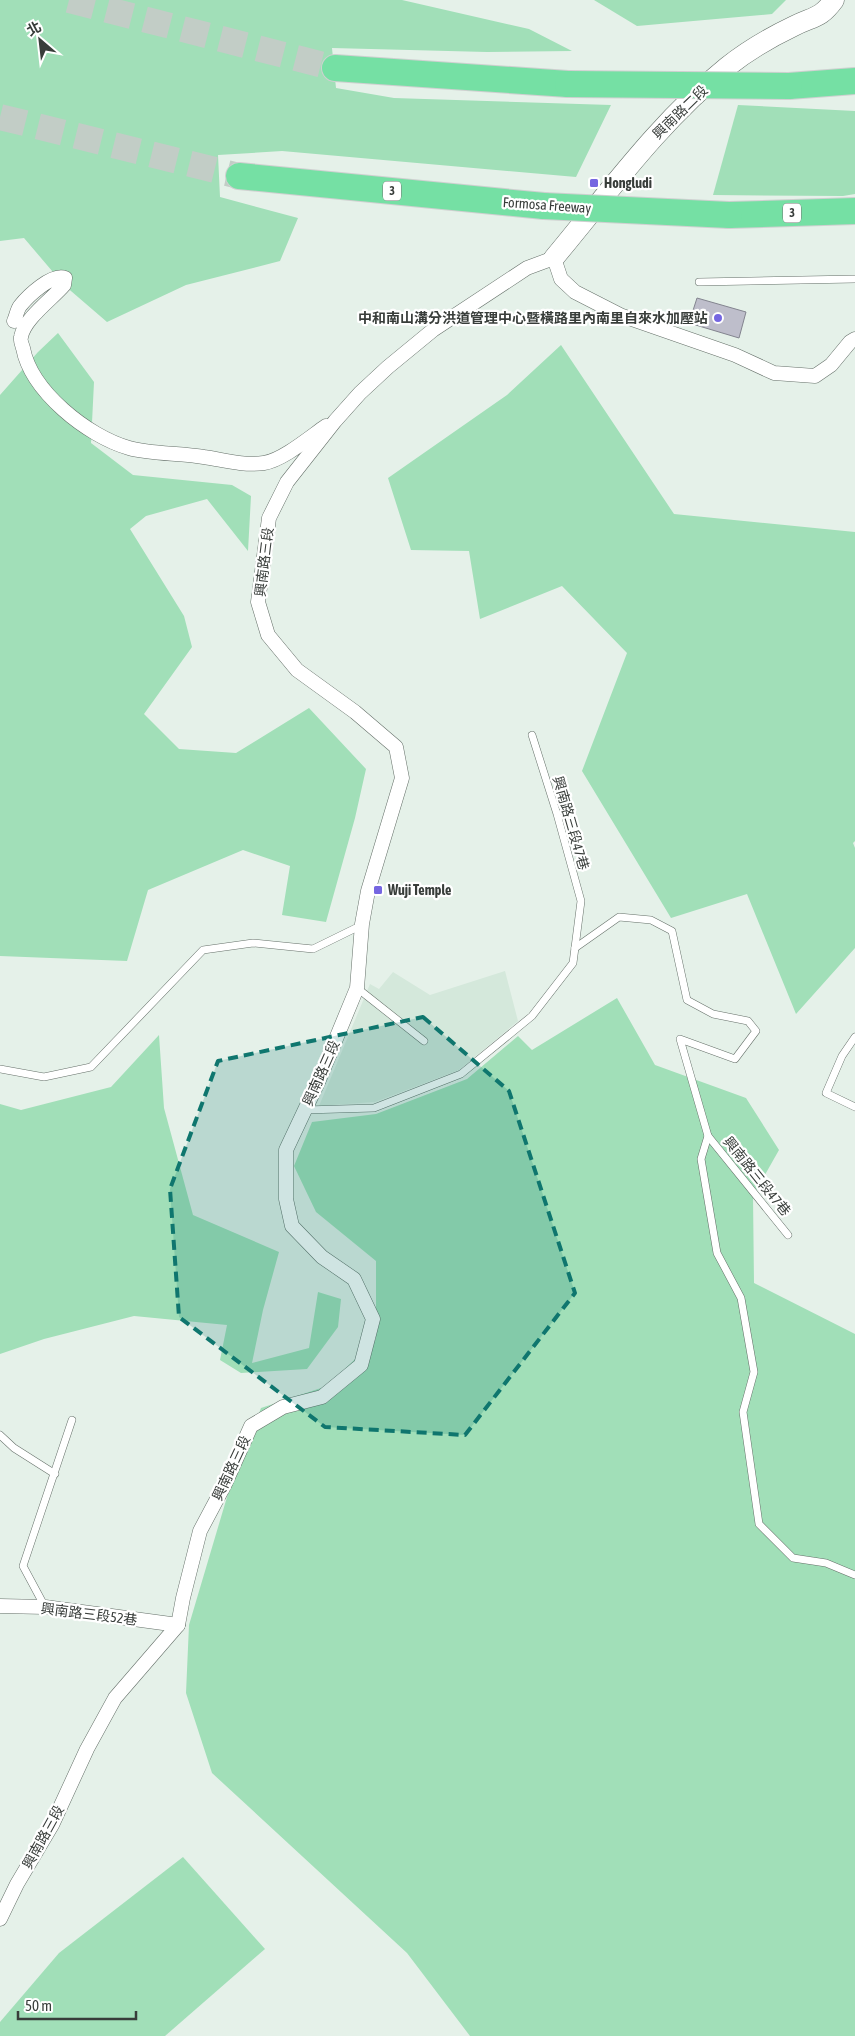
<svg xmlns="http://www.w3.org/2000/svg" width="855" height="2036" viewBox="0 0 855 2036" font-family="'Asap Condensed','Noto Sans TC',sans-serif">
<rect width="100%" height="100%" fill="#e5f1e9"/>
<path fill="#d4e8db" d="M505,971L518,1021L459,1070L375,1102L319,1106L370,984L379,989L393,972L430,995Z"/>
<g fill="#a1dfb8">
<path d="M0,0H402L529,29L572,51L487,52L332,48L336,88L394,98L611,105L576,177L282,151L218,155L220,197L298,218L280,261L186,285L107,322L64,285L24,238L0,241Z"/>
<path d="M594,0H786L772,14L637,26Z"/>
<path d="M738,105L855,111V194L843,196L713,195Z"/>
<path d="M58,333L94,382L91,443L133,475L232,485L251,496L248,551L207,499L146,516L130,529L184,616L192,647L144,714L179,749L236,753L309,708L366,769L355,818L326,922L282,915L290,866L243,850L148,890L127,961L0,956V395L38,352Z"/>
<path d="M561,345L674,514L855,532V841L853,843L855,848V948L796,1014L747,894L671,918L582,771L627,653L562,586L480,619L469,551L411,550L388,478L507,395Z"/>
<path d="M617,998L655,1065L746,1098L779,1150L753,1196L754,1283L855,1334V2036H470L407,1953L212,1773L186,1693L189,1625L227,1497L261,1408L327,1386L376,1339V1261L316,1212L294,1166L312,1122L376,1114L467,1079L518,1036L532,1050Z"/>
<path d="M159,1035L164,1108L193,1215L279,1252L263,1310L252,1363L309,1348L318,1292L341,1299L338,1327L307,1369L241,1373L220,1360L227,1325L134,1316L44,1339L0,1354V1104L21,1110L111,1087Z"/>
<path d="M183,1857L265,1949L165,2036H0V2022L59,1953Z"/>
</g>
<path fill="#bebecb" stroke="#83848f" d="M697,298L746,312L739,338L689,323Z"/>
<g fill="none" stroke-linecap="round" stroke-linejoin="round">
<g stroke="#c2cdc6" stroke-width="26" stroke-dasharray="26 13" stroke-linecap="butt">
<path d="M69,0L335,68"/>
<path d="M0,117L239,176"/>
</g>
<defs>
<g id="lane">
<path d="M699,282L855,279"/>
<path d="M575,948L619,917L651,920L672,931L687,1000L713,1014L748,1021L756,1031L735,1059L680,1039L708,1136L788,1235"/>
<path d="M357,988L424,1041"/>
<path d="M855,1037L842,1056L826,1093L855,1107"/>
<path d="M0,1069L44,1077L91,1067L203,950L253,943L313,949L362,925"/>
<path d="M305,1110L374,1108L461,1074L532,1016L573,963L581,901L557,814L532,735"/>
<path d="M708,1136L701,1159L717,1253L741,1298L754,1372L743,1412L759,1524L793,1558L826,1563L855,1575"/>
<path d="M0,1435L14,1448L55,1474"/>
<path d="M45,1607L23,1566L72,1420"/>
</g>
<g id="street">
<path d="M14,321C16,317 17,310 20,306C28,296 52,273 65,278L64,285C52,299 24,319 21,337C20,340 22,345 23,348C31,391 87,436 129,448C149,454 182,453 204,457C224,460 243,466 264,463C283,460 310,437 326,426"/>
<path d="M0,1606L45,1607L178,1625"/>
<path d="M0,1919L17,1884L52,1825L87,1749L115,1698L178,1625L183,1598L200,1531L225,1484L251,1426L283,1407L322,1397L361,1365L373,1319L354,1279L322,1257L292,1226L286,1199V1150L319,1080L357,988L362,924L368,891L402,778L396,747L355,712L297,670L268,635L258,602L269,518L287,482L335,421L360,393L388,367L433,330L527,268L554,258L561,279L575,292L620,315L735,355L774,373L815,376L831,365L850,342L855,339"/>
</g>
<path id="secondary" d="M554,258C609,192 660,121 727,67C747,51 771,37 794,26C814,16 820,19 834,0"/>
<g id="highway">
<path d="M335,68L568,84"/>
<path d="M789,86L855,81"/>
<path d="M239,176L544,206"/>
<path d="M729,215L855,211"/>
</g>
</defs>
<use href="#lane" stroke="#657069" stroke-width="8"/>
<use href="#street" stroke="#657069" stroke-width="15"/>
<use href="#secondary" stroke="#657069" stroke-width="21"/>
<use href="#highway" stroke="#cfd0d0" stroke-width="28"/>
<use href="#lane" stroke="#fff" stroke-width="7"/>
<use href="#street" stroke="#fff" stroke-width="14"/>
<use href="#secondary" stroke="#fff" stroke-width="20"/>
<use href="#highway" stroke="#75e0a4" stroke-width="26"/>
<defs>
<g id="highway-bridge">
<path d="M568,84L789,86"/>
<path d="M544,206L729,215"/>
</g>
</defs>
<use href="#highway-bridge" stroke="#cfd0d0" stroke-width="28" stroke-linecap="butt"/>
<use href="#highway-bridge" stroke="#75e0a4" stroke-width="26"/>
</g>
<path fill="#0f766e" fill-opacity="0.2" stroke="#0f766e" stroke-width="4" stroke-dasharray="10 6" stroke-linejoin="round" d="M423,1017L509,1091L575,1293L465,1435L325,1427L179,1317L170,1189L218,1061Z"/>
<g fill="#7566e1" stroke="#fff" stroke-width="2">
<rect x="589" y="178" width="10" height="10" rx="2.5"/>
<circle cx="718" cy="318" r="5"/>
<rect x="373" y="885" width="10" height="10" rx="2.5"/>
</g>
<g text-anchor="middle" dominant-baseline="central" stroke-width="4.5" stroke-linejoin="round" paint-order="stroke">
<g fill="#fff" stroke="#747775" stroke-width="1">
<rect x="383" y="181.5" width="18" height="19" rx="4"/>
<rect x="783" y="203.5" width="18" height="19" rx="4"/>
</g>
<g font-size="12" font-weight="bold" fill="#383d3a">
<text x="392" y="191">3</text>
<text x="792" y="213">3</text>
</g>
<g font-size="14" fill="#383d3a" stroke="#fff">
<text transform="translate(680 112) rotate(-44)">興南路二段</text>
<text transform="translate(547 205) rotate(4)">Formosa Freeway</text>
<text transform="translate(264 562) rotate(-83)">興南路三段</text>
<text transform="translate(571 823) rotate(74)">興南路三段47巷</text>
<text transform="translate(321 1073) rotate(-66)">興南路三段</text>
<text transform="translate(757 1176) rotate(51)">興南路三段47巷</text>
<text transform="translate(231 1468) rotate(-65)">興南路三段</text>
<text transform="translate(89 1614) rotate(7)">興南路三段52巷</text>
<text transform="translate(43 1837) rotate(-61)">興南路三段</text>
</g>
<g font-size="14" font-weight="bold" fill="#383d3a" stroke="#fff" text-anchor="start">
<text x="604" y="183">Hongludi</text>
<text x="708" y="318" text-anchor="end">中和南山溝分洪道管理中心暨橫路里內南里自來水加壓站</text>
<text x="388" y="890">Wuji Temple</text>
</g>
</g>
<g transform="translate(40 40) rotate(332)" stroke="#ffffff" stroke-width="4" paint-order="stroke">
<path d="M0-4L9 19L0 12L-9 19Z" fill="#383d3a"/>
<text y="-8" font-size="14" font-weight="bold" text-anchor="middle" fill="#383d3a">北</text>
</g>
<path d="M18 2011v8h118v-8" fill="none" stroke="#383d3a" stroke-width="2.5"/>
<text x="25" y="2011" font-size="15" fill="#383d3a" stroke="#ffffff" stroke-width="4" paint-order="stroke">50 m</text>
</svg>
